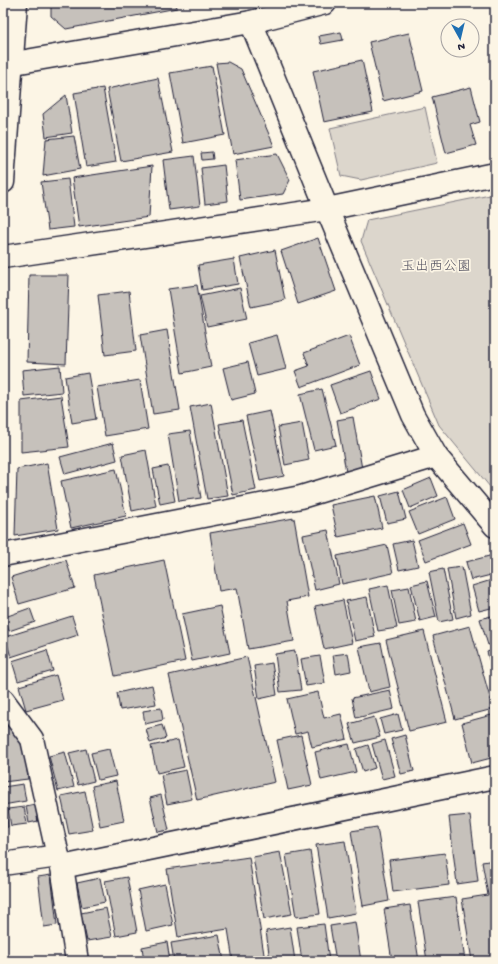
<svg xmlns="http://www.w3.org/2000/svg" width="498" height="964" viewBox="0 0 498 964" font-family="'Gochi Hand','Klee One',sans-serif">
<rect width="100%" height="100%" fill="#fcf5e5"/>
<filter id="ink" filterUnits="userSpaceOnUse"><feTurbulence type="fractalNoise" baseFrequency=".025" numOctaves="2"/><feDisplacementMap in="SourceGraphic" scale="8" xChannelSelector="R" yChannelSelector="G"/><feConvolveMatrix kernelMatrix="1 2 1 2 8 2 1 2 1" color-interpolation-filters="sRGB"/></filter>
<g filter="url(#ink)">
<g fill="#dcd6cc" stroke="#7f7c84">
<path d="M425,107L437,163L361,180L341,176L330,128Z"/>
<path d="M495,194V493L439,425L361,241L367,220Z"/>
</g>
<g fill="#c6c1bb" stroke="#22223b">
<path d="M51,3H176L177,8L66,29L51,16Z"/>
<path d="M341,32L343,40L321,44L319,36Z"/>
<path d="M409,33L423,91L383,101L369,42Z"/>
<path d="M362,60L373,112L324,122L313,71Z"/>
<path d="M228,62L241,69L274,146L233,154L216,63Z"/>
<path d="M212,66L225,135L183,143L170,73Z"/>
<path d="M158,78L173,152L121,161L107,89Z"/>
<path d="M471,87L480,122L470,125L476,145L446,153L432,97Z"/>
<path d="M103,88L116,162L86,167L74,93Z"/>
<path d="M66,95L72,133L46,137L43,114Z"/>
<path d="M74,136L80,169L43,176L46,139Z"/>
<path d="M212,152L213,159L202,160L201,153Z"/>
<path d="M277,154L290,180L283,194L240,200L235,160Z"/>
<path d="M194,156L200,206L169,210L163,160Z"/>
<path d="M224,165L228,201L205,204L201,168Z"/>
<path d="M152,166L149,217L79,227L72,178Z"/>
<path d="M68,179L74,227L48,230L41,182Z"/>
<path d="M318,238L336,291L298,304L281,251Z"/>
<path d="M275,250L285,300L251,307L240,258Z"/>
<path d="M234,259L238,284L202,290L198,265Z"/>
<path d="M29,275H69L66,364L27,362Z"/>
<path d="M197,285L211,367L182,373L168,289Z"/>
<path d="M240,288L247,319L207,327L200,296Z"/>
<path d="M129,291L136,351L105,355L98,295Z"/>
<path d="M167,330L180,410L153,414L140,335Z"/>
<path d="M277,335L286,369L257,376L248,343Z"/>
<path d="M349,336L360,365L301,387L295,371L309,366L304,353Z"/>
<path d="M248,362L255,394L231,400L223,368Z"/>
<path d="M60,366L62,392L24,396L22,370Z"/>
<path d="M371,371L381,399L340,413L330,385Z"/>
<path d="M88,373L96,419L72,423L65,377Z"/>
<path d="M140,380L148,429L105,436L97,387Z"/>
<path d="M322,389L336,445L314,450L300,394Z"/>
<path d="M61,396L69,447L21,452V401Z"/>
<path d="M211,403L228,496L207,499L190,407Z"/>
<path d="M270,411L284,476L260,481L246,416Z"/>
<path d="M353,417L362,469L346,472L337,420Z"/>
<path d="M242,420L256,490L233,495L219,424Z"/>
<path d="M302,423L309,460L285,465L278,427Z"/>
<path d="M190,431L201,498L179,501L168,434Z"/>
<path d="M113,443L117,460L65,474L60,457Z"/>
<path d="M146,450L156,506L132,511L122,455Z"/>
<path d="M47,463L58,529L15,536L17,469Z"/>
<path d="M168,466L175,501L160,504L153,469Z"/>
<path d="M116,469L126,516L71,528L61,481Z"/>
<path d="M431,478L438,496L410,508L403,490Z"/>
<path d="M399,491L406,519L387,523L380,496Z"/>
<path d="M375,496L382,528L338,537L331,505Z"/>
<path d="M447,497L455,519L418,534L409,512Z"/>
<path d="M294,518L308,597L287,601L294,641L248,649L237,588L219,591L210,533Z"/>
<path d="M463,523L471,544L426,561L418,540Z"/>
<path d="M328,530L339,584L315,590L303,535Z"/>
<path d="M412,540L418,566L399,570L393,544Z"/>
<path d="M387,545L393,573L342,584L337,556Z"/>
<path d="M493,555L495,563V574L471,580L466,562Z"/>
<path d="M66,560L75,588L19,604L11,577Z"/>
<path d="M164,560L185,661L115,676L94,575Z"/>
<path d="M462,567L471,614L456,618L447,569Z"/>
<path d="M443,569L453,619L439,622L429,572Z"/>
<path d="M495,579V607L479,611L472,586Z"/>
<path d="M427,581L436,617L420,621L411,585Z"/>
<path d="M388,585L397,628L378,631L369,589Z"/>
<path d="M409,587L416,622L399,625L392,590Z"/>
<path d="M367,597L375,637L355,641L346,601Z"/>
<path d="M343,600L352,643L324,649L315,606Z"/>
<path d="M220,606L230,653L192,661L182,614Z"/>
<path d="M30,608L35,622L9,631L5,617Z"/>
<path d="M495,615V643L488,645L480,619Z"/>
<path d="M72,616L78,635L11,657L5,637Z"/>
<path d="M470,626L493,709L455,719L433,636Z"/>
<path d="M424,631L447,722L409,731L386,640Z"/>
<path d="M381,643L390,687L369,692L359,647Z"/>
<path d="M495,649V677H494L487,652Z"/>
<path d="M47,650L53,671L18,681L12,661Z"/>
<path d="M295,651L301,690L280,692L275,654Z"/>
<path d="M348,653L351,671L336,674L333,655Z"/>
<path d="M320,656L325,683L306,686L301,659Z"/>
<path d="M247,657L275,782L197,800L169,675Z"/>
<path d="M272,663L277,695L259,699L254,666Z"/>
<path d="M56,675L63,700L26,710L19,686Z"/>
<path d="M152,685L156,704L120,710L117,693Z"/>
<path d="M390,690L394,709L356,718L352,698Z"/>
<path d="M318,692L324,718L341,714L347,739L312,747L308,731L295,734L287,699Z"/>
<path d="M161,708L163,720L145,724L143,711Z"/>
<path d="M398,714L402,730L384,734L380,719Z"/>
<path d="M495,714V757L472,763L462,723Z"/>
<path d="M374,717L380,737L355,743L349,724Z"/>
<path d="M3,718L12,725L25,752L28,779L3,782Z"/>
<path d="M162,725L166,738L150,743L146,729Z"/>
<path d="M301,735L312,785L288,790L277,740Z"/>
<path d="M405,735L414,771L401,774L391,739Z"/>
<path d="M178,740L184,767L157,773L151,746Z"/>
<path d="M385,740L395,776L382,779L372,744Z"/>
<path d="M349,744L356,772L321,780L315,752Z"/>
<path d="M368,745L375,768L363,772L356,749Z"/>
<path d="M86,749L94,781L78,785L69,753Z"/>
<path d="M109,749L116,776L98,780L91,753Z"/>
<path d="M65,752L74,787L58,791L49,756Z"/>
<path d="M186,770L192,799L167,804L161,775Z"/>
<path d="M116,781L124,821L100,826L92,786Z"/>
<path d="M23,784L26,801L3,805V787Z"/>
<path d="M85,791L93,830L69,834L61,796Z"/>
<path d="M161,795L169,830L158,832L150,798Z"/>
<path d="M35,804L38,821L29,823L26,806Z"/>
<path d="M24,807L27,824L11,826L8,809Z"/>
<path d="M3,810H6L8,827L3,828Z"/>
<path d="M470,815L478,881L457,884L449,817Z"/>
<path d="M377,827L389,901L363,906L351,831Z"/>
<path d="M345,841L356,913L328,918L316,845Z"/>
<path d="M310,851L320,914L296,917L286,855Z"/>
<path d="M280,852L292,914L264,919L253,857Z"/>
<path d="M445,853L449,885L393,892L389,860Z"/>
<path d="M249,857L265,961H233L228,929L178,937L167,869Z"/>
<path d="M495,860V959L481,961H472L462,899L488,895L482,862Z"/>
<path d="M51,875L57,925L44,927L38,877Z"/>
<path d="M127,877L137,932L116,936L105,881Z"/>
<path d="M100,878L105,902L82,907L77,883Z"/>
<path d="M165,884L173,925L146,931L138,890Z"/>
<path d="M456,897L465,961H427L418,902Z"/>
<path d="M410,905L419,961H392L384,909Z"/>
<path d="M106,908L112,937L87,941L81,913Z"/>
<path d="M355,922L361,961H336L330,926Z"/>
<path d="M324,924L329,961H302L297,927Z"/>
<path d="M290,927L295,961H270L266,931Z"/>
<path d="M219,935L224,961H174L171,943Z"/>
<path d="M167,942L170,961H144L142,947Z"/>
</g>
<g fill="none" stroke-linecap="round" stroke-linejoin="round">
<defs>
<g id="street">
<path d="M251,22L327,209L413,415L436,456L495,526"/>
<path d="M3,257L327,209L495,174"/>
<path d="M3,555L301,497L436,456"/>
<path d="M3,700L32,739L58,856L3,864"/>
<path d="M58,856L62,867L77,961"/>
<path d="M62,867L495,777"/>
</g>
<path id="secondary" d="M3,65L251,22L325,3"/>
<path id="highway" d="M3,182L16,3"/>
</defs>
<use href="#street" stroke="#22223b" stroke-width="25"/>
<use href="#secondary" stroke="#22223b" stroke-width="25"/>
<use href="#highway" stroke="#22223b" stroke-width="25"/>
<use href="#street" stroke="#fcf5e5" stroke-width="22"/>
<use href="#secondary" stroke="#fcf5e5" stroke-width="22"/>
<use href="#highway" stroke="#fcf5e5" stroke-width="22"/>
</g>
</g>
<g text-anchor="middle" dominant-baseline="central" stroke-width="3.5" stroke-linejoin="round" paint-order="stroke">
<g font-size="14" fill="#504f5f" stroke="#fcf5e5">
<text x="436" y="267">玉出西公園</text>
</g>
</g>
<rect width="498" height="964" fill="none" stroke="#fcf5e5" stroke-width="16"/>
<rect x="8" y="8" width="482" height="948" fill="none" stroke="#22223b" stroke-width="1.5" filter="url(#ink)"/>
<g transform="translate(460 38) rotate(172)"><circle r="19" fill="#fcf5e5" stroke="#a5a1a1"/>
<path d="M0-3L7 15L0 10L-7 15Z" fill="#1f6fb2"/>
<text y="-6" font-size="11" font-weight="bold" text-anchor="middle" fill="#22223b">N</text>
</g>
</svg>
